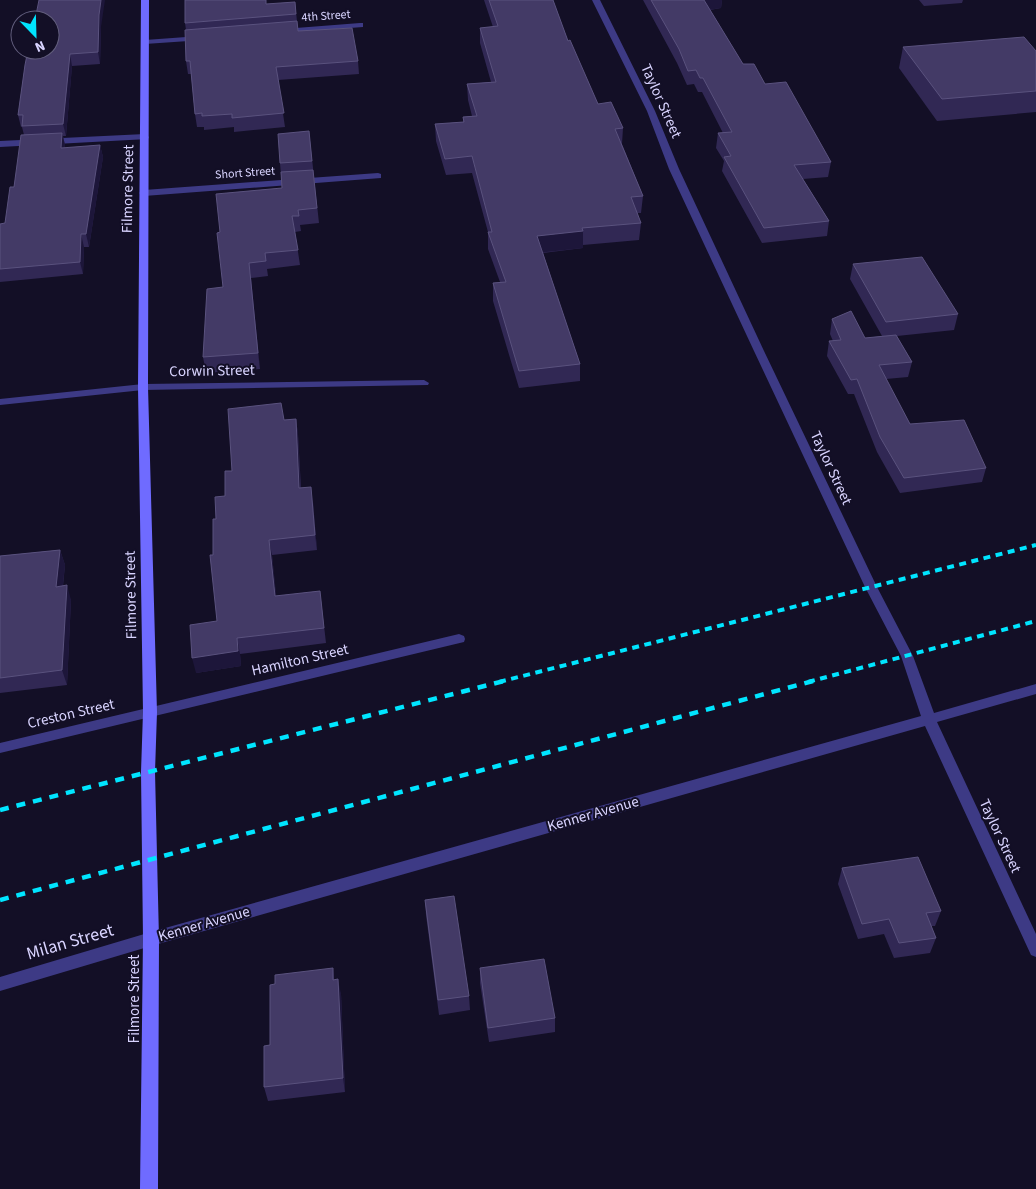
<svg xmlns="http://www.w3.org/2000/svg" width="1036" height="1189" viewBox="0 0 1036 1189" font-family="'Source Sans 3',sans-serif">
<rect width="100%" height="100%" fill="#130f26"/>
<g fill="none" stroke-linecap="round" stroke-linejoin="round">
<g fill="#3d3a85" fill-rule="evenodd">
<path d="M592,0H600L655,111L679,169L764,351L877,587L913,656L934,713L1036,684V694L937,722L1036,934V957L1031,955L925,726L151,946L0,991V977L151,932L921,716L901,656L865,587L754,351L669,169L647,111Z"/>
<path d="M360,23H363V27L283,33L279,31L283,29Z"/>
<path d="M200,36L204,38L203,40L145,44L141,42L145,40Z"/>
<path d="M145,134L149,137L148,139L0,147V141Z"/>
<path d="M378,173L381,174V178L144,196L139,193L144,190Z"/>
<path d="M424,380L429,383L428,385L143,390L0,405V399L143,384Z"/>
<path d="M459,634L464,636L465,639L464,642L0,753V743Z"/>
</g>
<path fill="#6f6bff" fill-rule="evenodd" d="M141,0H149L148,387L157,712L155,772L159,939L158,1189H140L143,939L141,772L143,712L138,387Z"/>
<g stroke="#00e5ff" stroke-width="4" stroke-dasharray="7 5.5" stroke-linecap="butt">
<path d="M499,682L1036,545"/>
<path d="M808,682L1036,621"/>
</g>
<g stroke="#00e5ff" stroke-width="4.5" stroke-dasharray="9 8" stroke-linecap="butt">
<path d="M0,810L504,681"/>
<path d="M0,900L813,681"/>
</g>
</g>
<g fill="#312854">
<path d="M484,0H553L568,41L598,104L623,128L622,144L643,196L641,213H637L641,223L639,240L583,245V248L543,253L580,364V381L519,388L493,301V283L500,282L488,249V232L472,173L446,175L436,141L435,124L463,122V117L472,116L468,100L467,84L491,82L480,43V28L493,27Z"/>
<path d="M643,0H722L721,8L710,10L743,64L765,84L831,162L828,177L803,179L829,221L827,236L762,243L722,171L724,161L716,148L718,133H723L702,92H698L694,84L687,85L677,63Z"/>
<path d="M919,0H963L962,3L924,6Z"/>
<path d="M295,2L298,31L358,61L359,74L278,80L285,127L234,132V127L204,130V127H197L195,114L191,74H188L186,61V30L185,23Z"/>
<path d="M101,27L100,64L72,66L66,136H63L65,145V148L100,145L103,157L89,247H84L83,274L0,282V224L5,223L14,187L24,135L22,127H21L18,115L25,65Z"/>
<path d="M903,47L1036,51V112L937,121L899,68Z"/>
<path d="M309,131L319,223L300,225L301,231L295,232L300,265L267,269L268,276L251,278L260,369L206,373L203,357L223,287L282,188L280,163Z"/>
<path d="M853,264L958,314L954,330L897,336L912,362L908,377L886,379L910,424L986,468L982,482L900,493L877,452L854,394H848L827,356L829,341H833L830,334L832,319L865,338L882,336L850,279Z"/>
<path d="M296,419L298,434L301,488L313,502L317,550L272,555L276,596L320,591L326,643L240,654L241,666L196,673L217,621L213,555L216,519L225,496L232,471L284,420Z"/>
<path d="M60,550L65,565L63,586L71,600L67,685L0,693V556Z"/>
<path d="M842,868L941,911L935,926H931L936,938L930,953L894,958L884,934L858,939L838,884Z"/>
<path d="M425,900L469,996L470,1010L439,1015L426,915Z"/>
<path d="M333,968L334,979L341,994L345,1092L268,1101L264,1087L270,1045L275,984Z"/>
<path d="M480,968L555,1018V1032L489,1042L480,983Z"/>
</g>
<g fill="#1d163a">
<path d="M101,0H105L101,27L100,64L98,52L99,15Z"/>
<path d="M702,0H722L721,8L701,11Z"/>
<path d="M70,54L72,66L66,136L63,124Z"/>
<path d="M62,133L65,145L64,160L61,148Z"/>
<path d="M100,145L103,157L89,247L86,234Z"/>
<path d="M583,231V248L537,253V236Z"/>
<path d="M81,234L84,247L83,274L80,262Z"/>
<path d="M249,263L251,278L260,369L258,353Z"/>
<path d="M296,419L298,434L301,504L299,488Z"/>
<path d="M311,487L313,502L317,550L315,535Z"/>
<path d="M269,540L272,555L278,611L275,596Z"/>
<path d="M60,550L65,565L61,601L56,587Z"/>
<path d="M67,585L71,600L67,685L62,670Z"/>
<path d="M237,638L240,654L241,666L196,673L192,658Z"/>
<path d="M338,979L341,994L345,1092L343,1078Z"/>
</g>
<g fill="#433a66" stroke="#5a527e">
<path d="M39,0H101L99,15L98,52L70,54L63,124L22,126L23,115H18L25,65L28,50H50V20H35Z"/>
<path d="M185,0H266V4L295,2L296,14L185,23Z"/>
<path d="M489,0H553L568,41L570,40L598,104L611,102L623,128L615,129L643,196L631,197L641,223L582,228L583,231L537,236L580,364L519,371L493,283L506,282L488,232H492L472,156L445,159L435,124L464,122L463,117L477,116L467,84L496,82L480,28L498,26Z"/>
<path d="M651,0H704L743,64H754L765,84L786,82L831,162L794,165L829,221L764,228L724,157L731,156L718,133L732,132L703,78H700L696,70L688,71L679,49Z"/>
<path d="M297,21L298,31L352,28L358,61L276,67L284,113L232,118V114L202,116V113L195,114L190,61H186L185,30Z"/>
<path d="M1024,37L1036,51V91L942,99L903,47Z"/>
<path d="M309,131L312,161L280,163L278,134Z"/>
<path d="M62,133L61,148L100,145L86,234H81L80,262L0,269V224L5,223L10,187H14L21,135Z"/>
<path d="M313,170L317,208L298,210L299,216H292L298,250L265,253L266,261L249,263L258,353L203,357L207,289L223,287L217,233L220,232L216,194L282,188L281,172Z"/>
<path d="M922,257L958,314L886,322L853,264Z"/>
<path d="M851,311L865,338L896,335L912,362L879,365L910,424L964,420L986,468L904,478L880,437L857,379L851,380L829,341L841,340L832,319Z"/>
<path d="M281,403L284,420L296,419L299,488L311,487L315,535L269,540L275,596L320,591L324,628L237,638L238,651L192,658L190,625L217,621L210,555H213V519H216L215,497L225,496V471H232L228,409Z"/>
<path d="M60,550L56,587L67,585L62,670L0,678V556Z"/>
<path d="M918,857L941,911L926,913L936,938L899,943L889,919L862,924L842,868Z"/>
<path d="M454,896L469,996L438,1000L425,900Z"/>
<path d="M544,959L555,1018L488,1028L480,968Z"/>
<path d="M333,968V980L338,979L343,1078L264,1087V1046L270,1045V985L275,984V975Z"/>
</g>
<g text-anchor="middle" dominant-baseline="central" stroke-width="4" stroke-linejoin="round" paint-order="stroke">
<g font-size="12" fill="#d9d4ff" stroke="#130f26">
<text transform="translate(326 16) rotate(-4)">4th Street</text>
<text transform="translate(245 173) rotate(-4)">Short Street</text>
</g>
<g font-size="15" fill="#d9d4ff" stroke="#130f26">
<text transform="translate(661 101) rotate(66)">Taylor Street</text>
<text transform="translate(128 189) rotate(-89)">Filmore Street</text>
<text transform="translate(212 371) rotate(-1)">Corwin Street</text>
<text transform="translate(831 468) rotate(65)">Taylor Street</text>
<text transform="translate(131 595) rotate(-91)">Filmore Street</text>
<text transform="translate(300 660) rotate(-13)">Hamilton Street</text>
<text transform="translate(71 714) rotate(-13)">Creston Street</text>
<text transform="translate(593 814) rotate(-16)">Kenner Avenue</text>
<text transform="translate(1000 836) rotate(65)">Taylor Street</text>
<text transform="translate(204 924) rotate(-16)">Kenner Avenue</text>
<text transform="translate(134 999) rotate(-90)">Filmore Street</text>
</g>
<g font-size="18" fill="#d9d4ff" stroke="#130f26">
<text transform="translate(70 942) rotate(-16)">Milan Street</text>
</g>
</g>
<g transform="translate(35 35) rotate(157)"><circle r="24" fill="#130f26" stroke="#625e7d"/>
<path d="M0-4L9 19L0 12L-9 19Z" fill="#00e5ff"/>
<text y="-8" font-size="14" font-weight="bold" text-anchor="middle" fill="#d9d4ff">N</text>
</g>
</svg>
